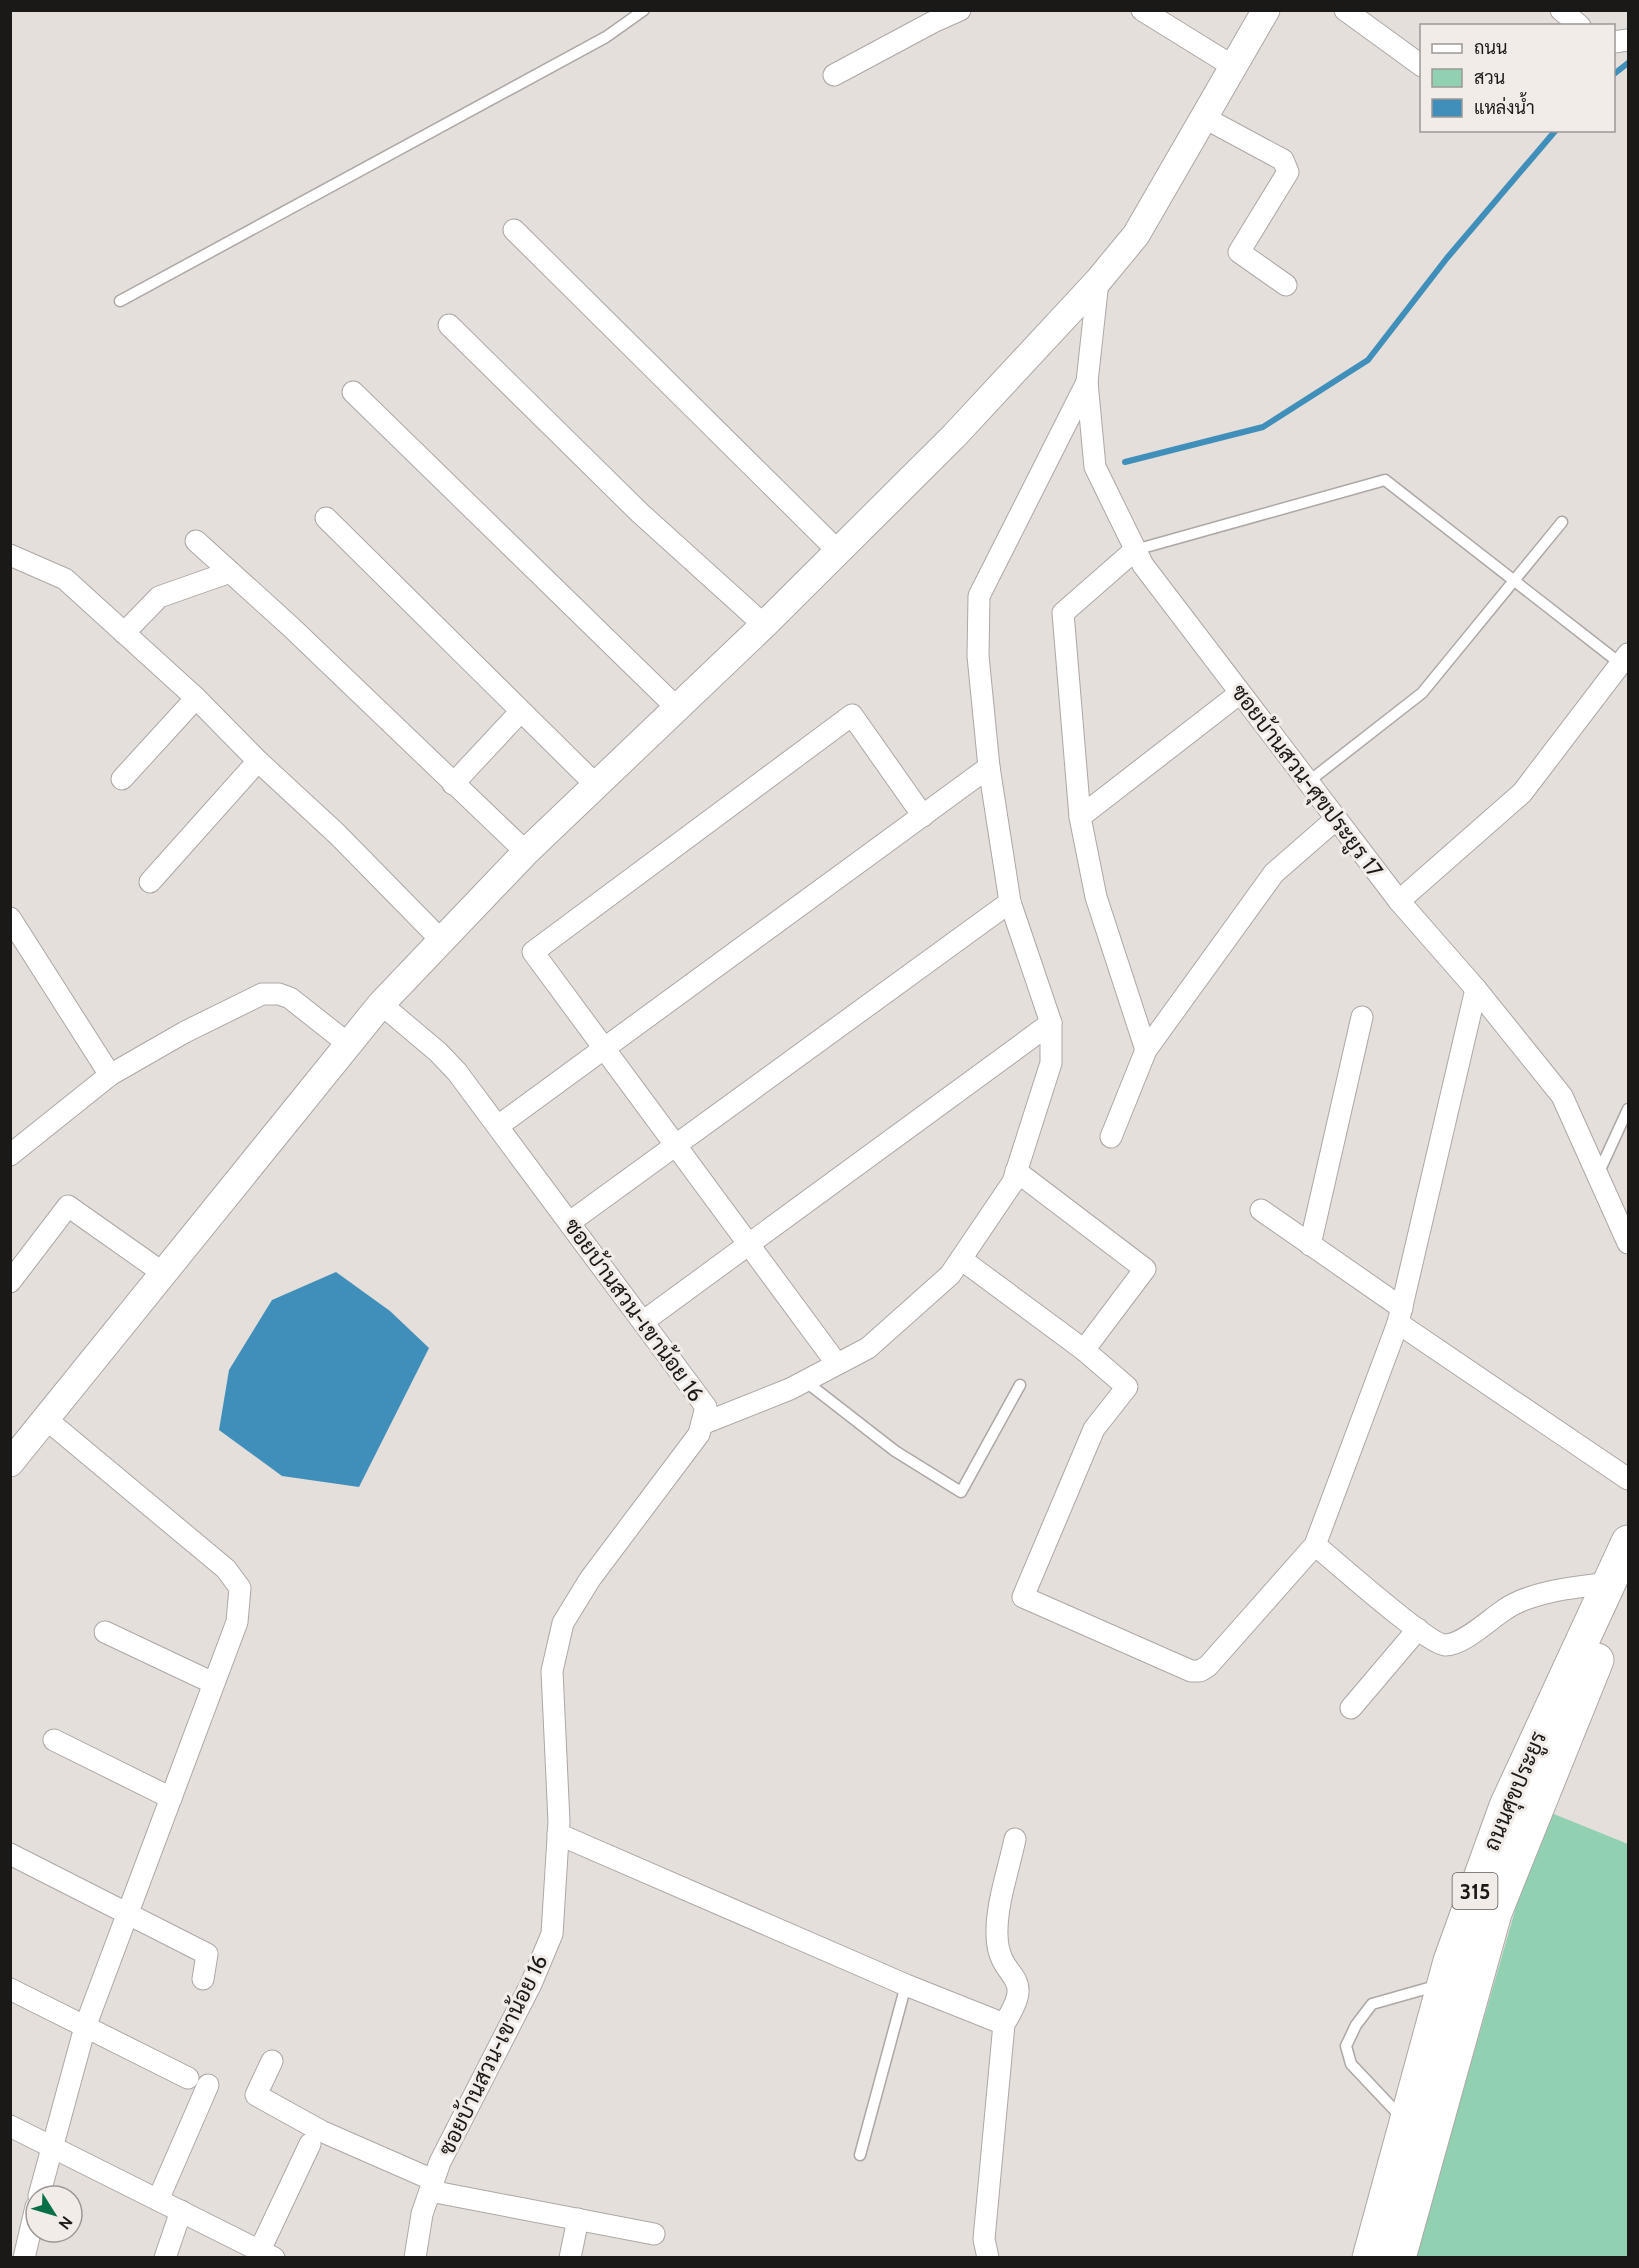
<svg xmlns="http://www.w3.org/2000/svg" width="1639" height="2268" viewBox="0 0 1639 2268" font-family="Cabin,Sarabun,sans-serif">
<rect width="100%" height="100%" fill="#e5dfdc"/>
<path fill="#91d1b2" d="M1544,1810L1628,1844V2257L1415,2258Z"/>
<path fill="#3f8fba" d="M336,1272L390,1311L429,1348L359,1487L282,1476L219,1430L229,1370L272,1300Z"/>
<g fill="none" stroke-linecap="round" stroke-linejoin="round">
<g stroke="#3f8fba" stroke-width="6">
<path d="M1614,74L1628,63"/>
<path d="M1125,462L1263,427L1368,360L1447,258L1556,130"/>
</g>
<defs>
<g id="service">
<path d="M120,301L606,37L644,10"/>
<path d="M1135,550L1385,480L1621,664"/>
<path d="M1308,782L1422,693L1562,522"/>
<path d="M1599,1172L1628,1109"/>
<path d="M805,1381L895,1451L961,1492L1020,1385"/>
<path d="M1402,2118L1351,2064L1346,2046L1356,2025L1372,2004L1439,1985"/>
<path d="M860,2155L906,1985"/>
</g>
<g id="minor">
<path d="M1142,10L1234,67"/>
<path d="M1345,10L1422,66"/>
<path d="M1561,10L1580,26"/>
<path d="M1614,42L1628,40"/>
<path d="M834,75L933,22L960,10"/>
<path d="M1205,118L1283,160L1288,172L1239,252L1286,285"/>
<path d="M514,230L838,551"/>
<path d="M1098,281L1087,382L1095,467L1143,565L1399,901L1476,989L1562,1096L1628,1243"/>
<path d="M449,325L640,513L764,625"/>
<path d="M353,392L676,707"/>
<path d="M326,518L595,784"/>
<path d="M196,541L291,627L526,852"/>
<path d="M1135,550L1063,613L1080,817L1096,897L1146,1050"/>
<path d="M10,555L65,579L196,698L258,761L150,882"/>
<path d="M124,633L159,597L230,572"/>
<path d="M258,761L337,834L442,941"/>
<path d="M122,779L196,698"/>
<path d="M453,784L521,711"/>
<path d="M1080,817L1240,693"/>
<path d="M1399,901L1522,793L1628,654"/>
<path d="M10,918L110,1075"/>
<path d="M381,1004L438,1052L457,1072L706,1407L699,1434L590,1579L563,1623L552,1671L559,1822L552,1934L531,1984L440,2162L422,2214L415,2258"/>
<path d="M498,1126L989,767"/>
<path d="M1111,1137L1146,1050L1274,873L1336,819"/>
<path d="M10,1155L110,1075L185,1032L262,994H279L290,998L347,1043"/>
<path d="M1016,1171L1145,1269L1084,1350"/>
<path d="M1261,1210L1402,1308"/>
<path d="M570,1222L1010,902"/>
<path d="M1310,1245L1362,1017"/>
<path d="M961,1259L1084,1350L1127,1387L1094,1429L1023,1597L1191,1671H1200L1208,1666L1315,1545L1398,1323L1476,989"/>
<path d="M10,1282L68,1206L163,1273"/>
<path d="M644,1321L1051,1023"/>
<path d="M1398,1323L1628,1479"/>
<path d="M837,1364L533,952L852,715L923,816"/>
<path d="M702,1424L790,1389L868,1348L950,1275L1013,1182L1051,1063V1023L1010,902L989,767L978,656L979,596L1087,382"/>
<path d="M1315,1545C1335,1561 1427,1644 1445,1645C1463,1645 1489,1620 1504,1610C1531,1591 1577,1587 1609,1583"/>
<path d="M105,1632L213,1683"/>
<path d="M1351,1708L1418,1629"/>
<path d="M54,1740L171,1798"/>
<path d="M558,1834L906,1985L1004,2024"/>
<path d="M10,1854L207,1954L203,1979"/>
<path d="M10,1989L188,2078"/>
<path d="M272,2061L256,2095L321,2131L433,2180"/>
<path d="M10,2126L274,2258"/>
<path d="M430,2191L654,2234"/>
<path d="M39,2196L85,2027L237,1622L240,1588L226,1569L46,1419"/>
<path d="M158,2200L208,2085"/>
<path d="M260,2250L310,2144"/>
<path d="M24,2258L36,2207"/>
<path d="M165,2258L181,2211"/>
<path d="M570,2258L578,2219"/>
<path d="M988,2258L984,2239L1004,2024C1039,1970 998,1984 997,1935C996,1904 1009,1869 1015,1839"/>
</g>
<path id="tertiary" d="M10,1463L381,1004L526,852L764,625L954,436L1098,281L1136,235L1266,10"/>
<g id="primary">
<path d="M1369,2258L1450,1961L1506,1806L1628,1542"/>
<path d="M1399,2258L1495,1913L1597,1660"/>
</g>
</defs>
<use href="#service" stroke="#ada7a5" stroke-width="13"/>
<use href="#minor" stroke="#ada7a5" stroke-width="23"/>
<use href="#tertiary" stroke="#ada7a5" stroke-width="29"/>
<use href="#primary" stroke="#ada7a5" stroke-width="35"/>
<use href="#service" stroke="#fff" stroke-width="10"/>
<use href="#minor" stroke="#fff" stroke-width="21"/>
<use href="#tertiary" stroke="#fff" stroke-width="27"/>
<use href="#primary" stroke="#fff" stroke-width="33"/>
</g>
<g text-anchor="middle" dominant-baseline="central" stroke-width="6" stroke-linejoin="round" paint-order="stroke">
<rect fill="#f2ece9" stroke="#5c5857" stroke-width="1.5" x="1452.5" y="1873" width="45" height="36" rx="4.5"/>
<g font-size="21" font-weight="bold" fill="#1b1918">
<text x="1475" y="1891">315</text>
</g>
<g font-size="22" fill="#1b1918" stroke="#f2ece9">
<text transform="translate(1307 781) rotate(53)">ซอยบ้านสวน-ศุขประยูร 17</text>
<text transform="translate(634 1310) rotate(54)">ซอยบ้านสวน-เขาน้อย 16</text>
<text transform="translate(1515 1791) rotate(-67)">ถนนศุขประยูร</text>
<text transform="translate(493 2055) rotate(-64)">ซอยบ้านสวน-เขาน้อย 16</text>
</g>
</g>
<rect width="1639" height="2268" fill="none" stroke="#1b1918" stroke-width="24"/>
<rect x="1420" y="24" width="195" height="108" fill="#f2ece9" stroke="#9c9895" stroke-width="1.5"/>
<rect x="1432" y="44" width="30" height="9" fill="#ffffff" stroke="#9c9895" stroke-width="1.5"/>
<text x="1474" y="54" font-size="18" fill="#1b1918">ถนน</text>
<rect x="1432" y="69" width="30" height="18" fill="#91d1b2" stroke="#9c9895" stroke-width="1.5"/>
<text x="1474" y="84" font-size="18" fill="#1b1918">สวน</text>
<rect x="1432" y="99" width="30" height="18" fill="#3f8fba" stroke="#9c9895" stroke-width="1.5"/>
<text x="1474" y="114" font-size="18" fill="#1b1918">แหล่งน้ำ</text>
<g transform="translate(54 2214) rotate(127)"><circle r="28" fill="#f2ece9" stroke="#9c9895" stroke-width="1.5"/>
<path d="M0-4.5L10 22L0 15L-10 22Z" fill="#056f46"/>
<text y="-9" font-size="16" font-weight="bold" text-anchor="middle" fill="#1b1918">N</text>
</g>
</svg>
